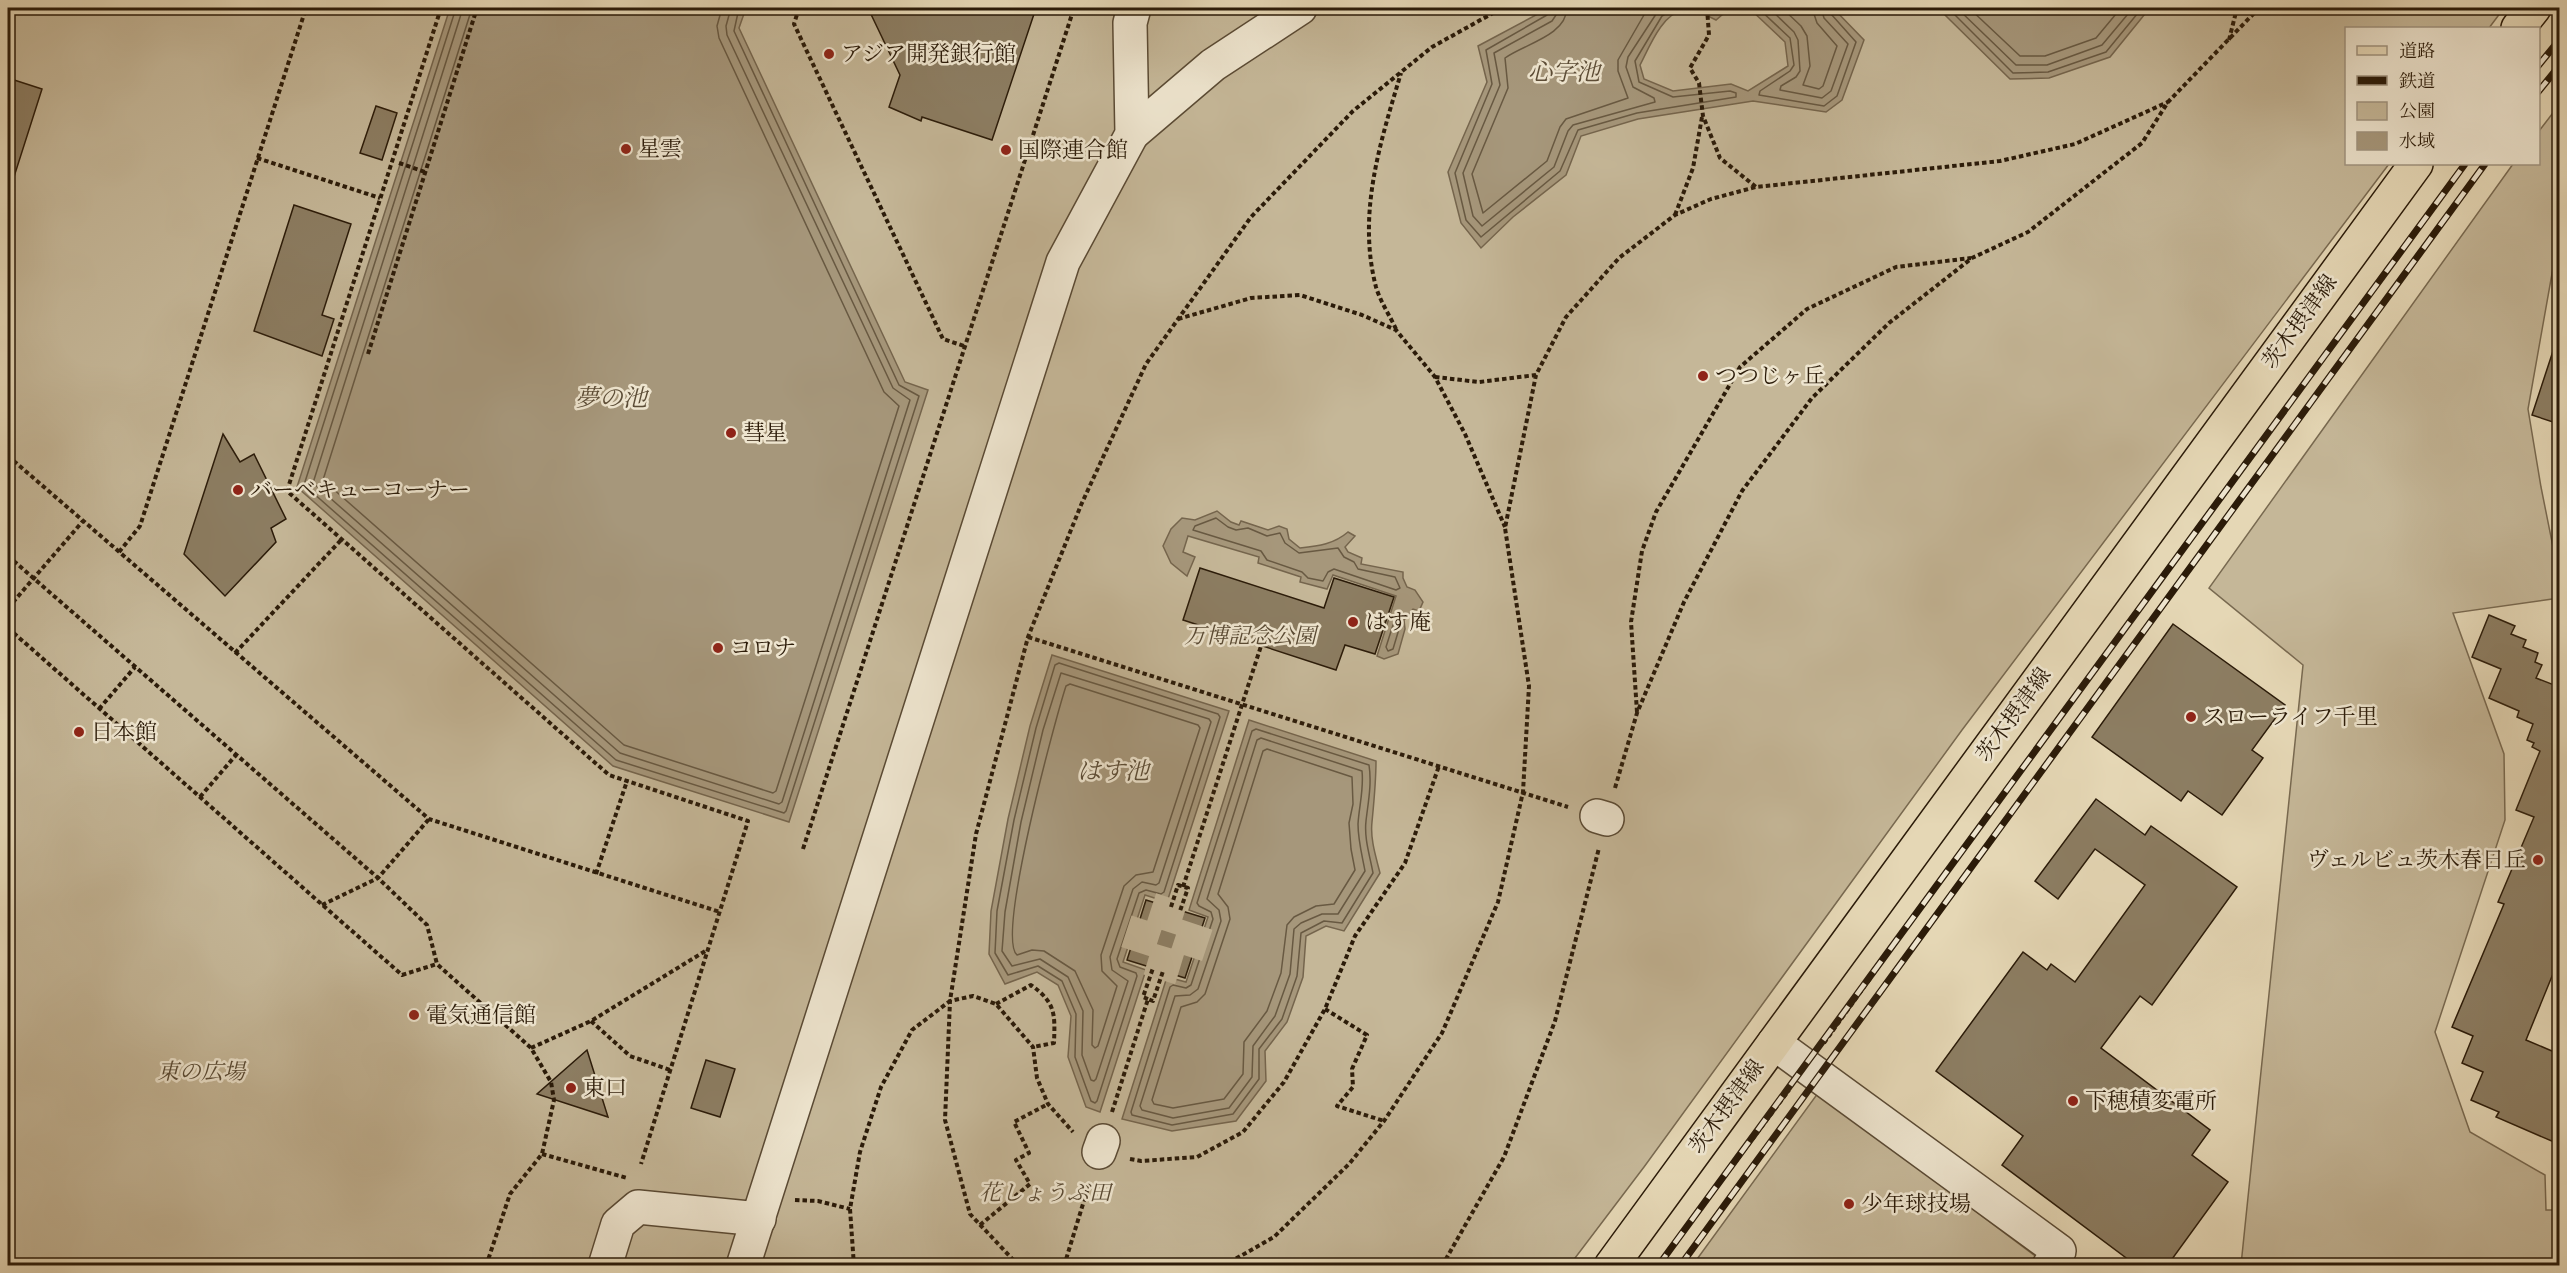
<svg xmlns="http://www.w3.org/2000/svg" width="2567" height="1273" viewBox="0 0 2567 1273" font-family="'IM FELL DW Pica','Noto Serif JP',serif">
<rect width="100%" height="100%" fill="#e5d7b5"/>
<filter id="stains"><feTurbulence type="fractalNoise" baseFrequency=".00333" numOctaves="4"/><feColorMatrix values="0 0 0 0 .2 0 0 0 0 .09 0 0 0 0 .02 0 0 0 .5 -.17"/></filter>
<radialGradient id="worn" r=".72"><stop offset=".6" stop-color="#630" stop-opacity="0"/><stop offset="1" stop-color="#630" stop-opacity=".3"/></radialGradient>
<g fill="#c5b798" stroke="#786950" stroke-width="1.5">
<path d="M8,8H2504L2489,28H2346V164H2389L1962,730L1644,1167L1569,1266L8,1265Z"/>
<path d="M2559,105V255L2553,268L2528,409L2541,487L2559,577V598L2453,613L2504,754L2505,820L2435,1032L2470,1132L2545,1175L2546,1210H2559V1265H2241L2303,665L2209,588L2513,164H2538L2539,131Z"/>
<path d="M1818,1093L2038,1258L2033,1266H1692Z"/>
</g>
<g fill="#a6977b" stroke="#75654d" stroke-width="1.5">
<path d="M450,8H746L739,28L905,382L928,390L789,822L613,766L297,487Z"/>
<path d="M1549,8H1730L1716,20C1707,15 1695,9 1684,10C1662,13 1649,48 1640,65L1644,79L1673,91L1731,84L1748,91L1788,66L1785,42L1749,8H1833L1864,40L1842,100L1826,112L1753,101L1638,119L1581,136L1566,175L1513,217L1481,248L1461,223L1448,172L1487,82L1478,46Z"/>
<path d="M1941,8H2149V9L2110,57L2049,78L2010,79L1945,15Z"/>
<path d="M1217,511L1231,522L1239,525L1241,521L1268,530L1279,526L1287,529L1289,539L1300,548C1319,546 1334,544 1348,532L1355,536L1345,547L1348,552L1362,558L1361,564L1403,572V578L1407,587L1415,590L1423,602L1419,611L1413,609L1404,620L1405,629L1398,654L1384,659L1377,656L1396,596L1333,575L1327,589L1300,582L1301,577L1258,563L1259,557L1188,536L1183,552L1195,557L1187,576L1171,563L1163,546L1171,529L1182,518L1195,520Z"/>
<path d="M1052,655L1229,711L1167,902L1145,895L1123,962L1146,970L1100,1112L1086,1107L1068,1057L1071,1016L1058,985L1037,972L1005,984L989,954L991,911L1008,819L1030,726Z"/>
<path d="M1249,720L1376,761C1376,782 1374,801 1372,822C1370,839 1376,857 1380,873L1344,931L1326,926L1306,936L1303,977L1287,1022L1265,1051L1266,1081L1236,1121L1172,1131L1122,1119L1167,977L1186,982L1208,917L1189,910Z"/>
</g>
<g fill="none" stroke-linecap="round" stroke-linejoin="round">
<g stroke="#685942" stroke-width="1.5">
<path d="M456,8L304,485L616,760L784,813L786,811L919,396L899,385L734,31L739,8"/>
<path d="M463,8L313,483L620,753L779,804L782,802L910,400L893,388L727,35L726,26L731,8"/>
<path d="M472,8L323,480L624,745L773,793L776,791L899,406L884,392L719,38L717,26L722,8"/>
<path d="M1550,8L1547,15L1486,50L1492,84L1455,173L1466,220L1481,237L1560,171L1578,130L1637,113L1736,97V93L1730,91L1673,97L1639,82L1635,61L1662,16L1676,8"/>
<path d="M1558,8L1556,15L1552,21L1494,53L1500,85L1463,173L1473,216L1482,226L1554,167L1568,131L1573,125L1655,102L1654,98L1633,87L1626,67L1628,57L1660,8"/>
<path d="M1567,8C1566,36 1524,44 1505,58L1508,88L1472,174L1483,213L1547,161L1560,127L1566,119L1628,98L1618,71V60L1648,8"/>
<path d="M1758,8L1790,38L1794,65L1790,71L1760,91L1759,95L1824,106L1837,96L1856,42L1831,14L1829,8"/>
<path d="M1769,8L1794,32L1798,40L1800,71L1796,77L1781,86L1780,90L1822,98L1831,91L1848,44L1824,18L1821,8"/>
<path d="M1782,8L1801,26L1807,36L1810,66L1803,85L1819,89L1823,86L1837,46L1817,23L1812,8"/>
<path d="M1948,8L2013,73L2048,72L2106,52L2142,8"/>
<path d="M1957,8L2016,65H2047L2102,45L2133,8"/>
<path d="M1969,8L2020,56H2045L2096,38L2121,8"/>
<path d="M1216,518L1228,527L1236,530L1248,528L1267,536L1280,533L1285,543L1299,553L1338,548L1344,557L1354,562L1358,569L1395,577L1400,588L1396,590L1334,569L1328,572L1323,581L1308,578L1302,572L1267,560L1261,551L1193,530L1195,526Z"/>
<path d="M1396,624L1399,629L1393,649L1388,651L1386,647L1393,625Z"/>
<path d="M1059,663L1218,714L1220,717L1164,892L1161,894L1146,890L1139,893L1117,959L1120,967L1136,973L1137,976L1097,1101L1095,1103L1091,1101L1075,1057L1076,1014L1062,981L1038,966L1008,975L995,953L997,911L1014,820L1036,728L1055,665Z"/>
<path d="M1061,673L1209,719L1211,722L1159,883L1156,885L1142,882L1133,889L1110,957L1112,970L1128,981L1096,1079L1094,1081L1091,1080L1082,1055L1083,1011L1068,977L1040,959L1012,966L1002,951L1005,912L1021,822L1043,730Z"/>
<path d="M1070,684L1198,725L1200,728L1153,872L1136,875L1124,886L1101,955L1102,971L1117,986L1098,1046L1095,1048L1092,1045L1093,1010L1075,971L1044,951L1032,950L1017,955C996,937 1055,720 1066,686Z"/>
<path d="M1256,729L1369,765C1372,784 1368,803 1366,821C1364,839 1370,856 1373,873L1342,923L1324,921L1301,933L1297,976L1282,1019L1259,1049V1079L1233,1114L1172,1125L1132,1115L1131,1112L1170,987L1173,985L1186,988L1191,985L1213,919L1211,912L1199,906L1197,903L1252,731Z"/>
<path d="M1261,738L1362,771C1364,790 1359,806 1358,824C1358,840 1362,855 1365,871L1338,914H1322L1301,923L1294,929L1290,974L1275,1016L1253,1046L1252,1077L1229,1108L1173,1118L1142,1110L1140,1106L1175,996L1190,995L1198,989L1221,921L1219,910L1207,899L1257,740Z"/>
<path d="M1267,749L1352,777L1353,804L1349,823L1351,849L1355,870L1334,904L1316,906L1294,917L1287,925L1281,973L1267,1011L1244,1042L1243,1074L1224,1099L1173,1108L1154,1104L1152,1100L1181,1007L1197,1002L1205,994L1230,919L1228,907L1218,894L1263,751Z"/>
</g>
</g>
<g fill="#8c7d62" stroke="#2b1b09" stroke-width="1.5">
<path d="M868,8H1036L992,140L922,117L921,121L889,107L900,75Z"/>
<path d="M8,78L42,89L13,180L8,179Z"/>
<path d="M376,106L397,113L382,160L360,153Z"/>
<path d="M294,205L351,224L322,315L334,319L322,356L254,331Z"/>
<path d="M2555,345L2559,346V424L2532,415Z"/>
<path d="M223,434L240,462L254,454L286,519L271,528L276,542L225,596L184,554Z"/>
<path d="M1200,568L1324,608L1334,578L1394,597L1375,654L1345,645L1336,670L1183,620Z"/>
<path d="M2489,615L2515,626L2511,634L2526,640L2523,647L2538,653L2535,662L2542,665L2536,678L2559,687V685V959L2526,1040L2559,1054V1128L2554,1142L2496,1117L2499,1112L2471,1100L2483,1072L2462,1063L2473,1036L2452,1027L2504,904L2498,902L2534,817L2516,810L2540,751L2532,747L2534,743L2527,740L2533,724L2517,717L2519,711L2489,698L2501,669L2472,657Z"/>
<path d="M2173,624L2285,705L2252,750L2263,758L2222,815L2188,791L2181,801L2092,737Z"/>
<path d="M2096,799L2145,835L2151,826L2237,887L2152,1005L2140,996L2101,1048L2210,1130L2192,1155L2228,1182L2167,1266H2137L2002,1165L2023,1136L1936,1071L2023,952L2047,970L2051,964L2075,982L2145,885L2095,849L2058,899L2035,881Z"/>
<path d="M1146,900L1205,918L1185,978L1127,960Z"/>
<path d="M587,1050L608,1117L537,1094Z"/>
<path d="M706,1060L735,1069L720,1117L691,1108Z"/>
</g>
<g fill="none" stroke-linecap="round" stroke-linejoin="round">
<path stroke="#c0b193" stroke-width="33" stroke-dasharray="33 16" stroke-linecap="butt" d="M1151,909L1197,924L1182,969L1136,955Z"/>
<defs>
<g id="minor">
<path d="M1132,134L1213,65L1300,8"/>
<path d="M1597,816L1607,819"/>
<path d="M1774,1043L2059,1251L2049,1266"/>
<path d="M1099,1152L1103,1141"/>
<path d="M605,1266L618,1224L638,1207L759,1219"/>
<path d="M743,1266L1063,262L1132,134L1130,23L1134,8"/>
</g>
<g id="major">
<path d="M2518,28L2534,8"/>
<path d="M1611,1266L2416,164"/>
</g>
</defs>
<use href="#minor" stroke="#5a4a34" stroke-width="36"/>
<use href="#major" stroke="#2b1b09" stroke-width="36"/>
<g stroke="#2b1b09" stroke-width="4" stroke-dasharray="4.5 3" stroke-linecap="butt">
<path d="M441,8L287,491L609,775L748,821L641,1164"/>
<path d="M799,8L794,24L943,339L964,346"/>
<path d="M1707,8L1709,35L1690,68L1699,83L1703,116L1720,158L1756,187"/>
<path d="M2229,40L2237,8"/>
<path d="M2538,66L2560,38"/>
<path d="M257,158L380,198"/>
<path d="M399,163L425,172"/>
<path d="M1675,215L1693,168L1702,117"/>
<path d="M1178,319L1251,298L1300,295L1362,315L1396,330L1435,377L1465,434L1505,527"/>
<path d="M1396,329C1390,316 1380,301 1376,287C1357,214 1380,143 1401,73"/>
<path d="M368,354L477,8"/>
<path d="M1435,377L1479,382L1536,375"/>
<path d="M8,456L429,819L720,912"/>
<path d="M119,552L140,526L306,8"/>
<path d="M8,556L378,878L427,925L437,964L531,1048L551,1082L554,1100L542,1154L510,1194L486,1266"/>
<path d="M8,608L83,521"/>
<path d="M8,628L402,975L437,964"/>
<path d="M1028,637L1568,807"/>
<path d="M235,653L341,540"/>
<path d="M99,709L135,667"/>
<path d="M1637,712L1631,622L1642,551L1656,512L1740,367L1807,309L1896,267L1971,258"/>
<path d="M1615,788L1637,713L1684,602L1742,491L1812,398L1889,323L1972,258L2028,232L2142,143L2168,102L2259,8"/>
<path d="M200,797L236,755"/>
<path d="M803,849L1074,8"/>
<path d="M596,874L627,781"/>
<path d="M1183,887L1261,646"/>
<path d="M322,905L378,878L429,819"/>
<path d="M1171,907L1178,885L1188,888L1180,911"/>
<path d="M1148,999L1143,997L1153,968"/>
<path d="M996,1004L1031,985C1056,1003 1055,1014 1054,1043L1033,1047"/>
<path d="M1325,1009L1367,1035L1352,1069L1353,1087L1337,1106L1384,1121"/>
<path d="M591,1021L630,1056L670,1070"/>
<path d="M1824,1043L1974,833L2464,164"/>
<path d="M531,1048L591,1021L707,950"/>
<path d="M1112,1112L1148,999L1153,1001L1163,971"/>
<path d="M542,1154L627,1178"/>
<path d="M1130,1159L1141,1161L1197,1157L1243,1132L1284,1082L1325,1009L1355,936L1405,863L1439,766"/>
<path d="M795,1200L818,1201L850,1209"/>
<path d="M980,1225L1030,1184L1016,1160L1029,1153L1014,1122L1048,1104"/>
<path d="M854,1266L850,1209L860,1152L881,1087L912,1030L950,1001L976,834L1028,637L1081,505L1146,364L1251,217L1353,111L1432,47L1502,8"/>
<path d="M1019,1266L970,1214L945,1120L950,1001L973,996L996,1004L1033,1047L1037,1078L1048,1104L1073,1132"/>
<path d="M1064,1266L1090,1181"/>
<path d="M1223,1266L1274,1237L1349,1164L1384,1121L1442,1033L1498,902L1523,792L1529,686L1505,528L1536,375L1566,317L1619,258L1675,215L1711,199L1756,187L2000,161L2075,144L2168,102"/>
<path d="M1442,1266L1504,1157L1555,1021L1599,848"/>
<path d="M1658,1266L1789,1090"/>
</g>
<use href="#minor" stroke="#eee5cf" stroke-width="33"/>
<use href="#major" stroke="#e5d7b5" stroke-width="33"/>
<defs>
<g id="rail">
<path d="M2538,66L2560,39"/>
<path d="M2538,92L2560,65"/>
<path d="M1658,1266L2465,164"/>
<path d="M1680,1266L2485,164"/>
</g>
</defs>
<use href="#rail" stroke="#2b1b09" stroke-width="7"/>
<use href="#rail" stroke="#eee5cf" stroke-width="4.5" stroke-dasharray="14" stroke-linecap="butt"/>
</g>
<g fill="#8f2418" stroke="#eee5cf" stroke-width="2">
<circle cx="829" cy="54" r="6"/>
<circle cx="626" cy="149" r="6"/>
<circle cx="1006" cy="150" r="6"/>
<circle cx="1703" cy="376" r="6"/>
<circle cx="731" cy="433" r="6"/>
<circle cx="238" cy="490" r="6"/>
<circle cx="1353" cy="622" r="6"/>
<circle cx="718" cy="648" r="6"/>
<circle cx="2191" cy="717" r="6"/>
<circle cx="79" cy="732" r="6"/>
<circle cx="2538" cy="860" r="6"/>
<circle cx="414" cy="1015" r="6"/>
<circle cx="571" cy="1088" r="6"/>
<circle cx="2073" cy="1101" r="6"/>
<circle cx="1849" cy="1204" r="6"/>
</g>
<g text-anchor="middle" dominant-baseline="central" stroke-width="5" stroke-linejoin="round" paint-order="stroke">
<g font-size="22" fill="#2b1b09" stroke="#eee5cf" text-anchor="start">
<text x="841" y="54">アジア開発銀行館</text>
<text x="638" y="149">星雲</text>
<text x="1018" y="150">国際連合館</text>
<text x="1715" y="376">つつじヶ丘</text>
<text x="743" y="433">彗星</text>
<text x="250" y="490">バーベキューコーナー</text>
<text x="1365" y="622">はす庵</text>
<text x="730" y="648">コロナ</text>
<text x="2203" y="717">スローライフ千里</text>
<text x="91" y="732">日本館</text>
<text x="2526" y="860" text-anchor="end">ヴェルビュ茨木春日丘</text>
<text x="426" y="1015">電気通信館</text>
<text x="583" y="1088">東口</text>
<text x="2085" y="1101">下穂積変電所</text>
<text x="1861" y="1204">少年球技場</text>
</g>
<g font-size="22" fill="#2b1b09" stroke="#eee5cf">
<text transform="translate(2300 322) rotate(-54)">茨木摂津線</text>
<text transform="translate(2014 715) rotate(-54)">茨木摂津線</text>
<text transform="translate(1727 1107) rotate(-54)">茨木摂津線</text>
</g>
<g font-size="22" font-style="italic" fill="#594a34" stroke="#eee5cf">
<text x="1250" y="636">万博記念公園</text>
<text x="201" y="1072">東の広場</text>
<text x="1045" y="1193">花しょうぶ田</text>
</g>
<g font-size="24" font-style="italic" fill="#5c4d37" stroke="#eee5cf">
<text x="1564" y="73">心字池</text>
<text x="611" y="399">夢の池</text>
<text x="1113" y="772">はす池</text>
</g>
</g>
<rect width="2567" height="1273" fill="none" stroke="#e5d7b5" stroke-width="30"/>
<rect x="9" y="9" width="2549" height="1255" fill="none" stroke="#2b1b09" stroke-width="3"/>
<rect x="15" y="15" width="2537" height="1243" fill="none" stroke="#2b1b09" stroke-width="1.5"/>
<rect x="2345" y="27" width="195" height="138" fill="#eee5cf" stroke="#a09480" stroke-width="1.5"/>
<rect x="2357" y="46" width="30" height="9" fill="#e5d7b5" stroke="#a09480" stroke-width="1.5"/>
<text x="2399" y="57" font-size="18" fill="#2b1b09">道路</text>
<rect x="2357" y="76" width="30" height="9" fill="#2b1b09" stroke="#a09480" stroke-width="1.5"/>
<text x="2399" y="87" font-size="18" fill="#2b1b09">鉄道</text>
<rect x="2357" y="102" width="30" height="18" fill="#c5b798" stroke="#a09480" stroke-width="1.5"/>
<text x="2399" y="117" font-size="18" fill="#2b1b09">公園</text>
<rect x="2357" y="132" width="30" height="18" fill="#a6977b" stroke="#a09480" stroke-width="1.5"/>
<text x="2399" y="147" font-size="18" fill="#2b1b09">水域</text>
<rect width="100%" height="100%" filter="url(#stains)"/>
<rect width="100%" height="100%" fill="url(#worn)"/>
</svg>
